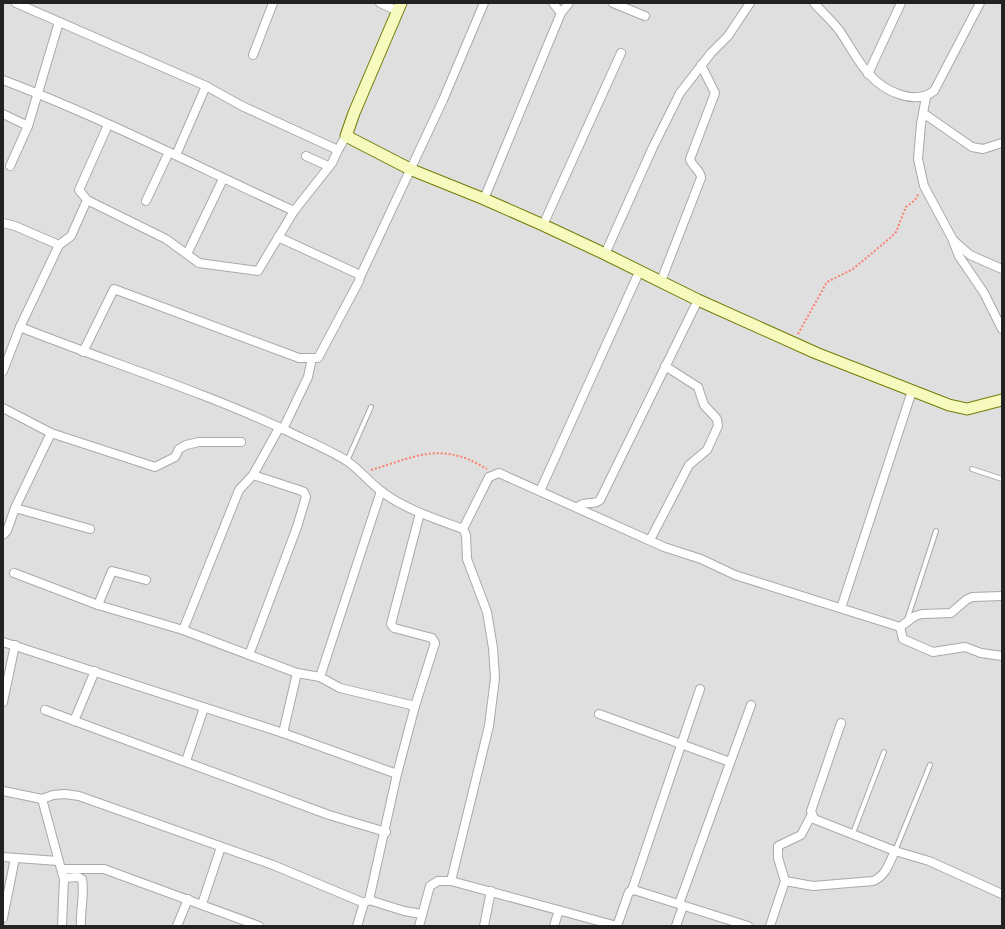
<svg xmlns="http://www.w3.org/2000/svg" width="1005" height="929" viewBox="0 0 1005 929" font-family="'PT Sans Narrow',sans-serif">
<rect width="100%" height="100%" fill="#f2efe9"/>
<rect fill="#e0dfdf" x="3" y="3" width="999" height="923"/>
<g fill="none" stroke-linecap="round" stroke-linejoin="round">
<defs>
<g id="lane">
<path d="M347,461L371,407"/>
<path d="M972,469L1002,479"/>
<path d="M907,620L936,531"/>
<path d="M853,833L884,752"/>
<path d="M895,851L930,765"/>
</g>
<g id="street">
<path d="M16,3L206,86L242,106L338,150L332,163L294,211"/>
<path d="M380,3L398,11"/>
<path d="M553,3L561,13"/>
<path d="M613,3L645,16"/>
<path d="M814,3C822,12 832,21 839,30C849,44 857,61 869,74C884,91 914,106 934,91L980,3"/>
<path d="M253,55L273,3"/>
<path d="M868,74L901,3"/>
<path d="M3,80C103,118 198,167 294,211L258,271L199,263L166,239L87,200L79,190L108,125"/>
<path d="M926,97L921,124L918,159L924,186L953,240L970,255L1002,269"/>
<path d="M923,113L972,147L983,149L1002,143"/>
<path d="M3,114L28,126"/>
<path d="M338,150L346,136"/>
<path d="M176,155L206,86"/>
<path d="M306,156L328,166"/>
<path d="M10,166L28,126L59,22"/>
<path d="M484,199L561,13L569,3"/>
<path d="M146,201L169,152"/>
<path d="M3,223L15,226L59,245"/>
<path d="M543,225L621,53"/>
<path d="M953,241L959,256L984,293L1002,329"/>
<path d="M187,254L223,179"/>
<path d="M605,254L653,147L680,93L711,53L728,36L750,3"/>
<path d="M360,277L443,100L484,3"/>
<path d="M661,281L701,178C701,170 692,167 690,159L715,93L701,65"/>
<path d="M20,327C108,362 199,390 285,430C305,440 328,449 347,461C360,470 369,482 381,491C404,509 436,519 463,529L466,535L467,559L487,612L493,648L495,678L489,726L451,881"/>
<path d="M83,352L114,289L299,358H318L359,281L360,277L358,274L278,237"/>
<path d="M3,371L20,327L59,245L71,236L87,200"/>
<path d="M3,408L51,433L155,467L175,457L179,449L186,445L199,442H241"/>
<path d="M283,429L308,377L312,358"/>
<path d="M540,491L640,270"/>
<path d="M578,507C586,500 594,506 600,500L698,300"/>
<path d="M15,508L90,529"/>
<path d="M463,529L489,477L499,473L664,547L701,559L735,575L900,627L915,616L922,614L951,613L966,600L972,597L1002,596"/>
<path d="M3,535L7,531L15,508L51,433"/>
<path d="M650,540L689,465L707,450L718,426L717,419L704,405L698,387L665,366"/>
<path d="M14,573L98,605L183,630L297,673L320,677L340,688L415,706"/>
<path d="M98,605L112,571L146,580"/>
<path d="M841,608L912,391"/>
<path d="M900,627L903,639L933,652L965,647L981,653L1002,656"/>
<path d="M183,630L239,490L253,475L279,428"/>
<path d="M3,642L283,733L397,774"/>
<path d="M249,655L297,527L306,497L304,492L299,490L253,475"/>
<path d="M320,677L381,491"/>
<path d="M3,702L15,645"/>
<path d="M45,710L329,815L386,832"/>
<path d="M599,714L730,762"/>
<path d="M74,721L95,671"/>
<path d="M841,723L811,811L814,819L895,851L929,861L1002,894"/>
<path d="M283,733L297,673"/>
<path d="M186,761L204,708"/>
<path d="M3,791L42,799L53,795L65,794L79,796L273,865L364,903"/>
<path d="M42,799L61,869H104L259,926"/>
<path d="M3,857L58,861"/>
<path d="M64,878L78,877L82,879C85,894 80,910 81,926"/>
<path d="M785,881L813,886L873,881C886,876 889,863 895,851"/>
<path d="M632,890L700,689"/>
<path d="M369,900L404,911L422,914"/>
<path d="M202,904L221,847"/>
<path d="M679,904L751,705"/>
<path d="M3,918L15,858"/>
<path d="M62,926L64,878L62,873"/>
<path d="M177,926L188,899"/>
<path d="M357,926L364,903L369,900L397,774L415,706L435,643L432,638L394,628L391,624L420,513"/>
<path d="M419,926L430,886L438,881H451L617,926"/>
<path d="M484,926L491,891"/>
<path d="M554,926L559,910"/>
<path d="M617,926L629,892L634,890L748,926"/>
<path d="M676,926L683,906"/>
<path d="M770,926L785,881L778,858V846L801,835L811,816"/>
</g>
<path id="secondary" d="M401,3L354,113L346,136L412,170L484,199L543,225L605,254L698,300L816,353L949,405L967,409L1002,400"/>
</defs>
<use href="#lane" stroke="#a9a9a9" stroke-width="6"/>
<use href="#street" stroke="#a9a9a9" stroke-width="10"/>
<use href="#secondary" stroke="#707d05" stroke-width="13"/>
<g stroke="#fa8072" stroke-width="2" stroke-dasharray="2 2" stroke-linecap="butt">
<path d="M798,334L827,282L853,269L890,238L896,232L906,207L915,200L919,193"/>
<path d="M371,470C400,462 428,447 458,456C468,458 478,464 487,469"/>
</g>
<use href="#lane" stroke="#fff" stroke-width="4"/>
<use href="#street" stroke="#fff" stroke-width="8"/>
<use href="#secondary" stroke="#f7fabf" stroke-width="11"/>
</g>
<rect width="1005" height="929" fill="none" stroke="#222222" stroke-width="8"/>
</svg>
